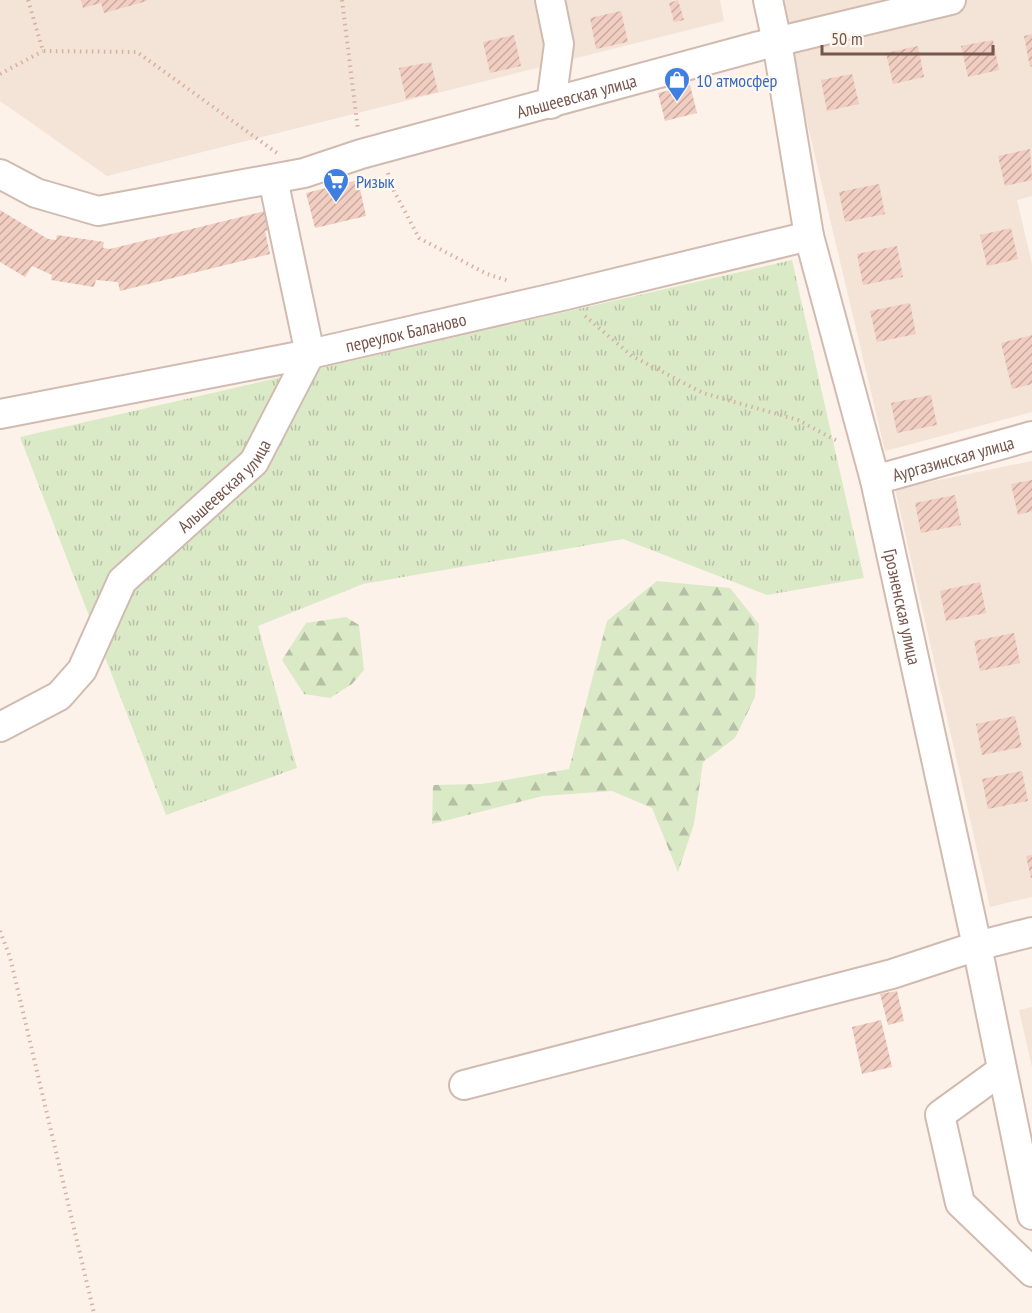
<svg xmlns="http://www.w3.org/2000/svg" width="1032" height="1313" viewBox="0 0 1032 1313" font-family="'PT Sans Narrow',sans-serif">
<defs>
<pattern id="grass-tufts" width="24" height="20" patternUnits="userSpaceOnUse" patternTransform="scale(1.5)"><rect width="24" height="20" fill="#daeac7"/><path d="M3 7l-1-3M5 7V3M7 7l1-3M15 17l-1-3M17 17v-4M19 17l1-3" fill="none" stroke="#b6c0a4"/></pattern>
<pattern id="forest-firs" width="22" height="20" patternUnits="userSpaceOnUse" patternTransform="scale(1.5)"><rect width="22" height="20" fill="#daeac7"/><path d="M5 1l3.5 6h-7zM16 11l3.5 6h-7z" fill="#b6c0a4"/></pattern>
<pattern id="building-hatch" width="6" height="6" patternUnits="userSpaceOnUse" patternTransform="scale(1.5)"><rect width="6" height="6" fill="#f1cec1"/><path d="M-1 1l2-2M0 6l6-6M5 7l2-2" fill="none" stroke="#c8aa9f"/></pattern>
</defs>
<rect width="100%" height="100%" fill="#fcf2e9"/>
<g fill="#f4e3d7">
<path d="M0,0H720L724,21L107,176L0,101Z"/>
<path d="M778,0H1032V196L1017,200L1032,264V412L885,451Z"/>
<path d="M1032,461V897L990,907L895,489Z"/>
<path d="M1032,1007V1067L1019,1010Z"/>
</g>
<path fill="url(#grass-tufts)" d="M792,260L864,578L767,595L623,539L363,584L258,626L297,768L166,815L20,437Z"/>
<g fill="url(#forest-firs)">
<path d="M657,581L730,588L759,624L755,697L735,738L703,762L694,824L678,872L652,808L612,791L543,796L432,824L433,785L482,784L569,769L607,621Z"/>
<path d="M346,617L359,625L364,670L352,684L330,698L304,694L282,660L306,623Z"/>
</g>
<g fill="url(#building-hatch)">
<path d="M81,0H147V1L104,13L101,3L83,8Z"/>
<path d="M678,0L684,20L674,22L669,3Z"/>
<path d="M621,11L628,42L596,49L590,18Z"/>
<path d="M1032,34V66L1030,67L1024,36Z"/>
<path d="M514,35L521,66L490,73L483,42Z"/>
<path d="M993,40L999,70L968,77L961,46Z"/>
<path d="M918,46L924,77L893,84L886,53Z"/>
<path d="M431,62L438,92L406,99L399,68Z"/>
<path d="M852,74L859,104L827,111L821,80Z"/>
<path d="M690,85L697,113L665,121L658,93Z"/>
<path d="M1030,149L1032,180L1005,186L998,156Z"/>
<path d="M358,180L366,216L315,228L306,193Z"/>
<path d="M879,184L885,214L845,222L839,192Z"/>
<path d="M0,210L48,239L56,240L57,235L104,242L103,248L110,249L265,211L270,230L265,231L270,254L120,291L118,282L96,280L94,287L51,280L52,275L32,266L25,277L0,262Z"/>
<path d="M1011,228L1018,259L987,266L980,235Z"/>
<path d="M897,246L903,277L863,285L857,254Z"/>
<path d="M910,303L916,334L877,342L870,311Z"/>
<path d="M1032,335V384L1012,389L1001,343Z"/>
<path d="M931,395L937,425L897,433L891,403Z"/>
<path d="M1032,480V511L1018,515L1011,484Z"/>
<path d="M955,495L961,525L921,533L915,503Z"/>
<path d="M980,582L986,613L946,621L940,591Z"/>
<path d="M1014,633L1020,663L980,671L974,641Z"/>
<path d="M1015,716L1022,747L982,755L976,724Z"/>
<path d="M1022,771L1028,801L988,809L982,779Z"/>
<path d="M1032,855V878H1031L1026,856Z"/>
<path d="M897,991L904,1021L888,1025L880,994Z"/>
<path d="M881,1020L892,1067L862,1074L852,1027Z"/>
</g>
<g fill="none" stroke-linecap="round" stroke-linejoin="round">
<defs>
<g id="minor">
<path d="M550,0L559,44L551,104"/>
<path id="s1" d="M768,0L777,42L809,236L875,480L977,946L1032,1215"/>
<path id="s2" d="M0,174L36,193L98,211L304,173L361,154L759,46L951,0"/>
<path id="s3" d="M0,414L310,354L562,296L809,236"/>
<path id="s4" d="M875,480L1032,436"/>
<path id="s5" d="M0,727L59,696L82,670L122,581L254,462L310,354L273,179"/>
<path d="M1002,1070L940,1115L960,1203L1032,1272"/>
<path d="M464,1085L892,974L977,946L1032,932"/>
</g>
</defs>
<use href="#minor" stroke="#d1bbb1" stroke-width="32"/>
<g stroke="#d7b1a3" stroke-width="4" stroke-dasharray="1.5 4.5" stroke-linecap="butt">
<path d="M28,0L43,51L137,52L277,153"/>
<path d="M342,0L358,130"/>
<path d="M0,74L43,51"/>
<path d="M388,173L393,189L419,238L487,274L509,281"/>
<path d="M585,316L632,356L703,393L798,420L839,442"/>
<path d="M0,931L10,957L94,1313"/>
</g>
<use href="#minor" stroke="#fff" stroke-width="28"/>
</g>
<defs>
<symbol id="shop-pin" viewBox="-11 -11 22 30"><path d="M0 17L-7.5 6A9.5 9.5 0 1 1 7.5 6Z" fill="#3f7fe0" stroke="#fff7ef"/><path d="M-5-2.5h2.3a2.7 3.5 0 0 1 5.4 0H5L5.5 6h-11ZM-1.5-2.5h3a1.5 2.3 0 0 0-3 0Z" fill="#fff"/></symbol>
<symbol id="supermarket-pin" viewBox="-11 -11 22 30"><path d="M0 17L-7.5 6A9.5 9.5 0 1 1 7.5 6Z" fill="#3f7fe0" stroke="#fff7ef"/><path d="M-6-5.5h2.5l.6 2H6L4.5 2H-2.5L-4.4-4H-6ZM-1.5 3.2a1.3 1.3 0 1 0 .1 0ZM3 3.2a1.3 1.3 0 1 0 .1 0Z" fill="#fff"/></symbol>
</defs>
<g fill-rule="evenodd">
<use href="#shop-pin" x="662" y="65" width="30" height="40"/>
<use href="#supermarket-pin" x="321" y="166" width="30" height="40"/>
</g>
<g text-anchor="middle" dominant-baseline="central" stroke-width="4.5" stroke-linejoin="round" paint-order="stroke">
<g font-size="18" fill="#366cbe" stroke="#fff7ef" text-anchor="start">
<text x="696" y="80">10 атмосфер</text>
<text x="356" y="181">Ризык</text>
</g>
<g font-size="18" fill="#77564c" stroke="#fff7ef">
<text stroke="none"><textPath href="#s2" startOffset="598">Альшеевская улица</textPath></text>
<text stroke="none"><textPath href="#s3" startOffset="414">переулок Баланово</textPath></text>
<text stroke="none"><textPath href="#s4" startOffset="81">Аургазинская улица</textPath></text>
<text stroke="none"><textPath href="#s5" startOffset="339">Альшеевская улица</textPath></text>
<text stroke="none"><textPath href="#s1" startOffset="622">Грозненская улица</textPath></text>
</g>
</g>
<path d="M822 45v9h171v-9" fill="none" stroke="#77564c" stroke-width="3"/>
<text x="831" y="45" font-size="18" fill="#77564c" stroke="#fff7ef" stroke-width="4.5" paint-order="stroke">50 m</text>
</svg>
